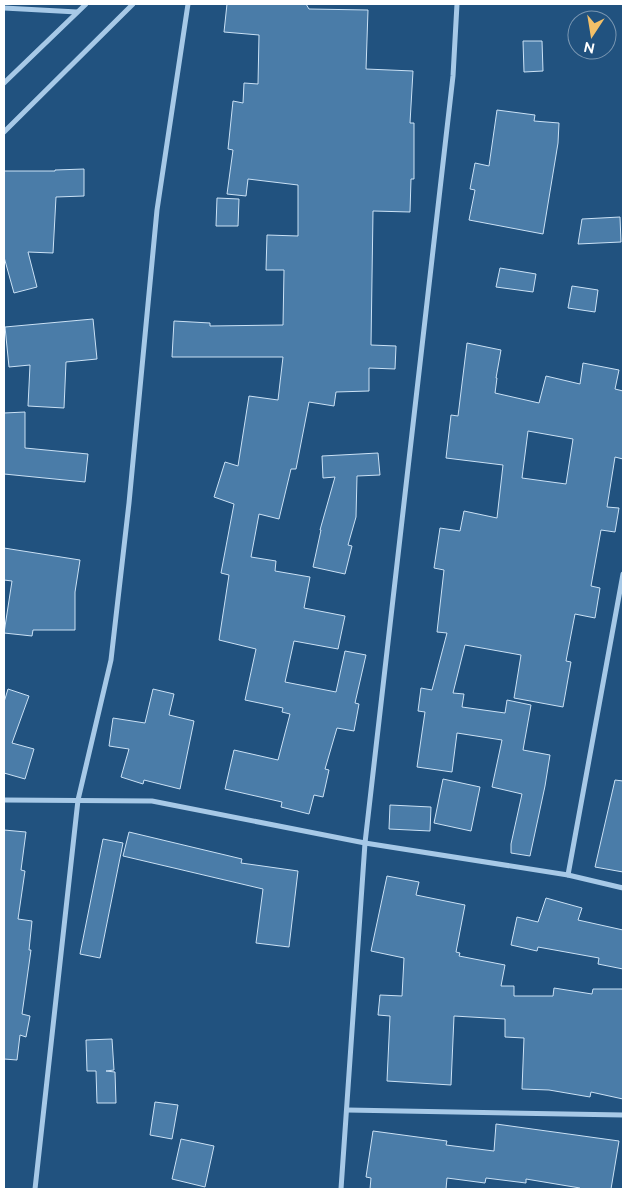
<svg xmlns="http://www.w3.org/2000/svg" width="627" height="1193" viewBox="0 0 627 1193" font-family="Raleway,sans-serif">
<rect width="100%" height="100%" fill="#21527f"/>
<g fill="#4a7ca8" stroke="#cae1f5" fill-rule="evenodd">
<path d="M227,4H306L309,9L368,10L366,69L413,71L410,123H414V179H411L410,212L373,211L371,345L396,346L395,369L369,368V391L336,392L334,406L309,402L296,469H291L279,519L259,514L251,557L276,561L275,571L310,577L304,608L345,616L338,649L294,641L285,682L336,692L345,651L366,655L355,703L359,704L354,731L337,728L325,769L329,770L323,797L314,795L309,814L281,807L282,802L225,789L234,750L278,760L290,714L282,712L283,708L245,700L256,649L219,640L229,575L221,573L234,504L214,497L225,462L238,466L249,396L278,400L283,357H172L174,321L210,323V326L283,325L284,270H266L267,235L298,236V185L248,179L246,196L227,194L233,150L228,149L233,101L243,103L244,83L258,84L259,35L224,32Z"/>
<path d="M523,41H542L543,71L524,72Z"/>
<path d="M497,110L535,115L534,121L559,123L558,143L543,234L469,220L475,190L470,189L475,163L489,166Z"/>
<path d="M84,169V196L56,197L53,253L28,252L37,287L14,293L4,257V171H55V170Z"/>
<path d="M217,198L239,199L238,226H216Z"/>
<path d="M620,217L621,242L578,244L582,219Z"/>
<path d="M500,268L536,274L533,292L496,287Z"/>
<path d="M572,286L598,290L595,312L568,308Z"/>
<path d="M93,319L97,359L66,362L64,408L28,406L30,365L9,367L5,327Z"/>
<path d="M467,343L501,350L496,378H497L495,393L539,403L546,376L580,384L583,363L619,370L615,389L623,391V459L615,457L607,507L619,508L615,532L601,530L591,586L600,588L595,618L575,614L566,661L571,662L563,707L514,698L521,655L465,645L453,693L464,694L462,707L505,713L507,700L531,705L523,750L550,755L545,786L530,856L511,853V844L522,794L492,787L502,740L457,733L452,772L417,767L425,712L418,711L421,688L432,690L447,633L437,632L444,570L434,568L440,528L460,531L464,511L497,518L503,465L446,458L451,415L458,416ZM528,431L573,439L566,484L522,478Z"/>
<path d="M25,412V448L88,454L85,482L4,474V413Z"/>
<path d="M378,453L380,475L357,476L356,517L348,545L352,546L345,574L313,567L321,530H320L335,477L323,478L322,456Z"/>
<path d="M4,548L80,560L75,592V630H33L32,636L4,633L12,581L4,580Z"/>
<path d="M8,689L29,696L12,743L34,749L25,779L4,773V702Z"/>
<path d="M153,689L174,694L169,715L194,721L180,789L144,780L143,784L121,777L129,749L109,746L113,718L145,723Z"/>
<path d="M443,779L480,787L471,831L434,823Z"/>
<path d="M615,780L623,781V872L595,867Z"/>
<path d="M390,805L431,807L430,831L389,829Z"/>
<path d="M4,830L26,832L21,870L25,871L18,919L32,921L29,950H31L22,1014L30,1016L26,1037L20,1035L17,1060L4,1059Z"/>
<path d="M129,832L242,859L241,863L298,871L289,947L256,943L263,889L123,856Z"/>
<path d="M103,839L123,843L100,958L80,954Z"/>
<path d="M387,876L419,882L416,895L465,905L456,952L460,953L459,956L505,965L501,986H514V996H553L554,988L592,994L593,989H623V1099L591,1092L590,1097L549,1090L522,1089L524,1038L505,1037V1019L454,1016L451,1085L387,1081L390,1016L378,1015L380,995L402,996L404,958L371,951Z"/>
<path d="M546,898L582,908L578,920L623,930V969L598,964L599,958L538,947L537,951L511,945L517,917L538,922Z"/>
<path d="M112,1039L114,1070L106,1071L115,1072L116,1103H97L96,1071H87L86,1040Z"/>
<path d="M155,1102L178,1105L172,1139L150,1135Z"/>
<path d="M496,1124L619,1141L611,1189H580V1188L526,1179V1183L486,1178L485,1183L447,1178L446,1189H370L371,1178L366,1177L373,1131L447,1141L446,1145L494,1151Z"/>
<path d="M181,1139L214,1146L205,1187L172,1179Z"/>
</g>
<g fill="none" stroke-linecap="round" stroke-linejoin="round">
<g stroke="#a7c9e7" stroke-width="5">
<path d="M4,8L77,12"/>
<path d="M4,83L86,4"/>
<path d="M4,132L133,4"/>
<path d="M4,800L152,801L365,843L568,875L623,888"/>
<path d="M568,875L623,574"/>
<path d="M347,1110L623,1115"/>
<path d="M35,1189L78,800L111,660L129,503L157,210L188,4"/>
<path d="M341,1189L365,843L453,76L457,4"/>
</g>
</g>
<rect width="627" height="1193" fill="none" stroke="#ffffff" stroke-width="10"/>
<g transform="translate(592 35) rotate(192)"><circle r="24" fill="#21527f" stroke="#7a97b2"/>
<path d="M0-4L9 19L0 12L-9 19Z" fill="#f3c068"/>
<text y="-8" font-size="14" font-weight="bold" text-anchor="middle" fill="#ffffff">N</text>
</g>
</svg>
